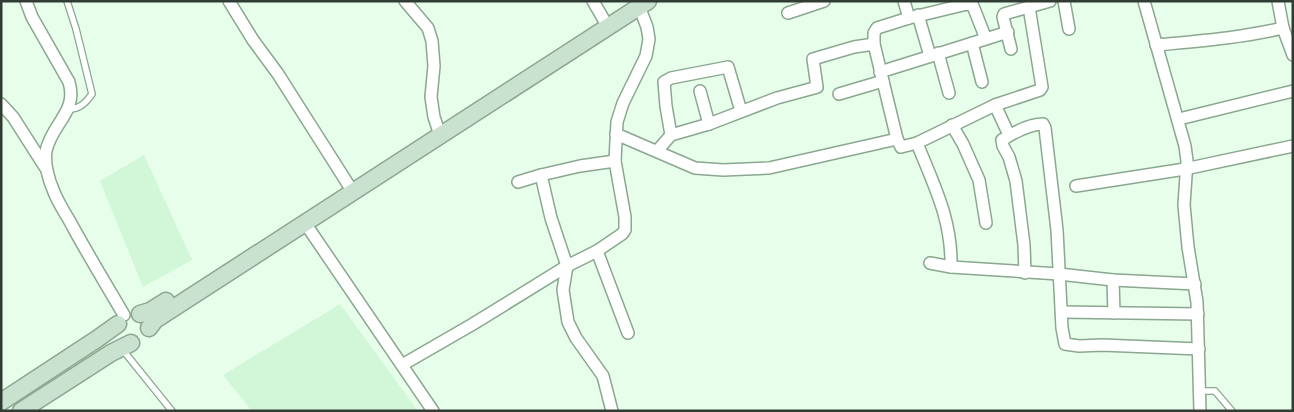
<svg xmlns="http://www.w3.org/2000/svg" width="1294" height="412" viewBox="0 0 1294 412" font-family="'Space Grotesk',sans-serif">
<rect width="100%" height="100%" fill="#e6feea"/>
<g fill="#d1f6d8">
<path d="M144,155L192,260L143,287L100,181Z"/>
<path d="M340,304L418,411H252L223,375Z"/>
</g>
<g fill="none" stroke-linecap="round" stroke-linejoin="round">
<defs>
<g id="lane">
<path d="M67,1L76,29L92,94C86,103 79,110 68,109"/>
<path d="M122,349L172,411"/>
<path d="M1199,391H1215L1232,411"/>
</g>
<g id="street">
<path d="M26,1L32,17L69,82C78,112 52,123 46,151C44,164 49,181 54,192C59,205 68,217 74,229C90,258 107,286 124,315"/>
<path d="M229,1L253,40L278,74L353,192"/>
<path d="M405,1L428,28L432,41L434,66L431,97L434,117L440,135"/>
<path d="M593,1L604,20"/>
<path d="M904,1L909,18"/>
<path d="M1064,1L1069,29"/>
<path d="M1144,1L1185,146L1187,161L1184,205L1188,247L1197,302L1200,411"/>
<path d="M1278,1L1283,28"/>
<path d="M788,13L824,1"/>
<path d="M918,15L930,56"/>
<path d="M986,39L973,6L967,4L909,18L877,28L874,33V44L897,139L901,147L917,143L995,105L1040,90L1042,87L1029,7"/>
<path d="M972,43L982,82"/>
<path d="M1156,45C1199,41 1241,38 1283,28L1293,55"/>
<path d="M1011,49L1003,17L1004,14L1050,1"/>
<path d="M938,53L949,93"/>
<path d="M880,72L1008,32"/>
<path d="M700,91L709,124"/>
<path d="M839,94L883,81"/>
<path d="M1,104L13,117L45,167"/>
<path d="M995,105L1009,135"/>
<path d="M1179,119L1293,91"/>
<path d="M952,125L963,144L979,180L986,223"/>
<path d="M616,134L695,168L723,170L769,168L897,139"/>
<path d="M671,135L666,106L664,82L671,78L728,67L741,111"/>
<path d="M917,143C934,186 952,219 951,267"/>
<path d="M657,151L671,135L709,124L777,98L814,88L817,87L813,59L854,47L874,44"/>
<path d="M541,175L580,166L615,161"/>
<path d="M518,182L541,175L551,218L567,266L563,290L568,322L576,338L603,376L612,411"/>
<path d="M1076,186L1185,169L1293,146"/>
<path d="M305,223L433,411"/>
<path d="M597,251L628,333"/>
<path d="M930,263L951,267L1059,274L1113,280L1195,284"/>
<path d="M1025,273L1024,245L1016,181L1009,157L1003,146L1002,140C1013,133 1030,124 1043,124L1045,128L1057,230L1062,328L1065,344L1079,346L1102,345L1199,349"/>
<path d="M1113,280L1114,313"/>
<path d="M1062,312L1198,314"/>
<path d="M402,365L473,324L567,266L597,251L622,234L625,230V217L615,161L617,122L623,103L646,56L649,39L647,27L637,1"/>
</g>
<g id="secondary">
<path d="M140,314L150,311L166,301"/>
<path d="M149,328L155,320L648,1"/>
<path d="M1,402L97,339L118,324"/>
<path d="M21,411L111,353L131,343"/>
</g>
</defs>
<use href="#lane" stroke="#8aa78f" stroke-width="8"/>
<use href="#street" stroke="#8aa78f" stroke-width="14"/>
<use href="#secondary" stroke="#8aa78f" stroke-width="19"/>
<use href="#lane" stroke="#fff" stroke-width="5.5"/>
<use href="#street" stroke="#fff" stroke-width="11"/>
<use href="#secondary" stroke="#c9e2d0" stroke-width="16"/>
</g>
<rect width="1294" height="412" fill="none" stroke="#313d34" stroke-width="5"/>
</svg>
